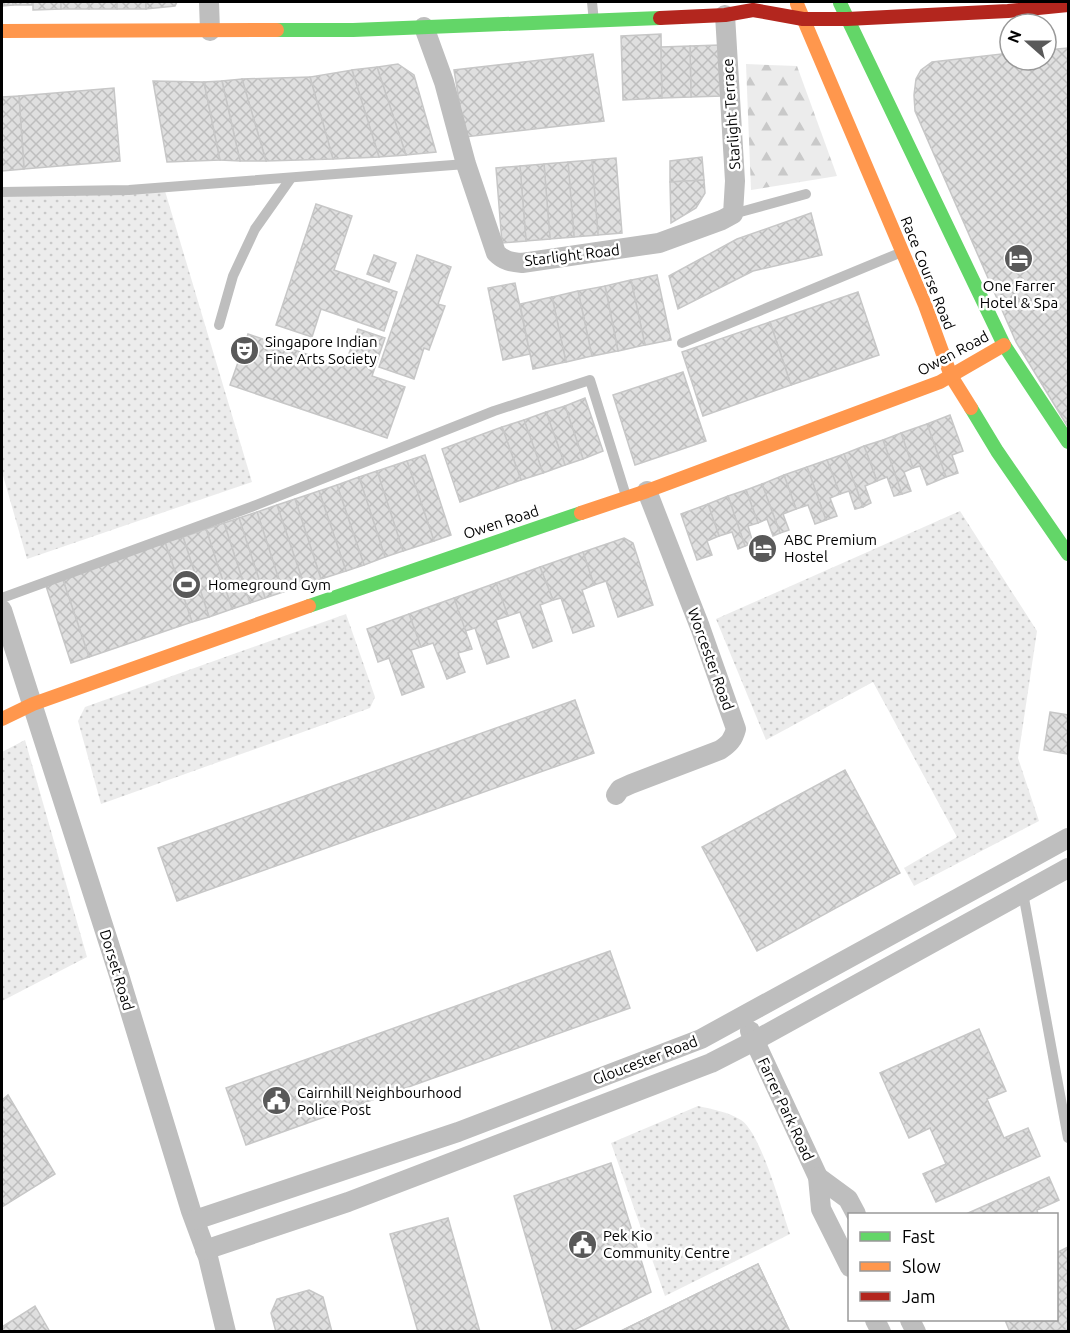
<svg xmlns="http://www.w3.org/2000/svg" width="1070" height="1333" viewBox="0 0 1070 1333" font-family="Ubuntu,sans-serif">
<defs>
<pattern id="grass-dots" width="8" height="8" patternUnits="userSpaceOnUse" patternTransform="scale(1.5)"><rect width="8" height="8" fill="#ececec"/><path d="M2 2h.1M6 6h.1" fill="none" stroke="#c9c9c9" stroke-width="1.8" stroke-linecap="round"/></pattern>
<pattern id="forest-firs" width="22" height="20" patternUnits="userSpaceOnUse" patternTransform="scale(1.5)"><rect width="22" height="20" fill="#ececec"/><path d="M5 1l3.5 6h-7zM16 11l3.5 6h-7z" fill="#c9c9c9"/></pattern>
<pattern id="building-cross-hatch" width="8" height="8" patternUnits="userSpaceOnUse" patternTransform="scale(1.5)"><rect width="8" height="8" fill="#dfdfdf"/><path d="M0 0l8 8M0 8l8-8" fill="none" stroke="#bebebe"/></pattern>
</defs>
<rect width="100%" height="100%" fill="#fff"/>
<g fill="url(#grass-dots)">
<path d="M165,191L252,482L27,559L2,472V197Z"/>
<path d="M960,511L1037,631L1018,758L1039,821L914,886L904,868L957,837L873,682L766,740L716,619Z"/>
<path d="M346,614L375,697L370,708L101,804L78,721L85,707Z"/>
<path d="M25,740L87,957L2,1001V752Z"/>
<path d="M698,1106C712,1109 728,1112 741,1120C761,1133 781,1208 790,1234L665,1296L611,1143Z"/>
</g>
<path fill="url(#forest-firs)" d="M746,64L797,66L837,176L751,190Z"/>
<g fill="url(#building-cross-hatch)" stroke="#c7c7c7" stroke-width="1.5">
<path d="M2,2H13V5L2,6Z"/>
<rect x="13" y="2" width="20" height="3"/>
<path d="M33,2H61V9L33,10Z"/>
<rect x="61" y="2" width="28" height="7"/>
<rect x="89" y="2" width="28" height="7"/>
<rect x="117" y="2" width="29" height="7"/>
<path d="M146,2H177L175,6L146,9Z"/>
<path d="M661,34L662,98L623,100L621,36Z"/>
<path d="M720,45L722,96L691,97L690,46Z"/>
<path d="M690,46L691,97L662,98L661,47Z"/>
<path d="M1068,48V427L1016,342L915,111L914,95L916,79L921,70L932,62L1010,53V60H1046V50Z"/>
<path d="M593,54L604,121L465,137L454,70Z"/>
<path d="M398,64L414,75L436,152L406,155L377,67Z"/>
<path d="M377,67L406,155L379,157L352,70Z"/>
<path d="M352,70L379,157L333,159L310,77Z"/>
<path d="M310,77L333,159L266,161L242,79Z"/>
<path d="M242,79L266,161H240L222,81Z"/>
<path d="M153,81L204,82L220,160L167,162Z"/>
<path d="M222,81L240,161L220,160L204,82Z"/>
<path d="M114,88L120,161L24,169L19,96Z"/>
<path d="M19,96L24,169L2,171V97Z"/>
<path d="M702,157L704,180L670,182V161Z"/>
<path d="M616,158L622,233L598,235L592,160Z"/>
<path d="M592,160L598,235L574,237L568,162Z"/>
<path d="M568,162L574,237L550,239L544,164Z"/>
<path d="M544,164L550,239L526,241L520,166Z"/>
<path d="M520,166L526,241L502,243L496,168Z"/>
<path d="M704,180L705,193L696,208L671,223L670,182Z"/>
<path d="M316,204L352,216L334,270L397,292L384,331L321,309L312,337L276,325Z"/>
<path d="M811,213L822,255L753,271L678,309L669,276L737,239Z"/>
<path d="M374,255L396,263L389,282L367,274Z"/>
<path d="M417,255L451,267L438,304L445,306L429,350L424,348L414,379L379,367Z"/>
<path d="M657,275L671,340L645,345L631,280Z"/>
<path d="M631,280L645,345L618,351L605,286Z"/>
<path d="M515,283L530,354L503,360L488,288Z"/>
<path d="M605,286L618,351L592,356L578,291Z"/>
<path d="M578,291L592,356L566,362L552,297Z"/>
<path d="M858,292L879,355L791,385L770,322Z"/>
<path d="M552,297L566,362L533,369L520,304Z"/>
<path d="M770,322L791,385L703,416L682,352Z"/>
<path d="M358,329L385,338L372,376L405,387L387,438L230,385L248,334L344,367Z"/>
<path d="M683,372L706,441L635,465L613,395Z"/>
<path d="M585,398L603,451L583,459L565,406Z"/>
<path d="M565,406L583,459L565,465L546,412Z"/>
<path d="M546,412L565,465L543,473L524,420Z"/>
<path d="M950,415L963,451L952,455L958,473L946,477L927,424Z"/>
<path d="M524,420L543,473L521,480L502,427Z"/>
<path d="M927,424L946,477L927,485L920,466L913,468L901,433Z"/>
<path d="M502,427L521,480L460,502L442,449Z"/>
<path d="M901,433L913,468L904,472L911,491L902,494L883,440Z"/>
<path d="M883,440L902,494L894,496L887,477L877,481L864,446Z"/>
<path d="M864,446L877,481L865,486L871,503L863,507L844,454Z"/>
<path d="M844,454L863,507L855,509L849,491L840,494L827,460Z"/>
<path d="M425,455L451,535L434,541L407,461Z"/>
<path d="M827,460L840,494L830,498L837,516L826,520L807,467Z"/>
<path d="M407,461L434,541L403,551L377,471Z"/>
<path d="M807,467L826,520L815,524L808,505L796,509L784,475Z"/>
<path d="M377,471L403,551L385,557L359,477Z"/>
<path d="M784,475L796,509L783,514L789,530L780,533L762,484Z"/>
<path d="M359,477L385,557L364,565L337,485Z"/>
<path d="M762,484L780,533L773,536L767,519L758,523L746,490Z"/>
<path d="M337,485L364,565L346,571L319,491Z"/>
<path d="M746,490L758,523L748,526L753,543L745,546L728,496Z"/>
<path d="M319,491L346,571L321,579L295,499Z"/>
<path d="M728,496L745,546L738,549L732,532L719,536L708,504Z"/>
<path d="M295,499L321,579L304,585L277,505Z"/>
<path d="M708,504L719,536L707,541L712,555L697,560L681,514Z"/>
<path d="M277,505L304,585L283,592L257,512Z"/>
<path d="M257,512L283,592L265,598L239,518Z"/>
<path d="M239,518L265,598L250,603L224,523Z"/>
<path d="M224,523L250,603L232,609L206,529Z"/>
<path d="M206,529L232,609L209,617L183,537Z"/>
<path d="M183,537L209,617L192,622L165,542Z"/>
<path d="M624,538L633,543L653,605L618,617L606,581L594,585L583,552Z"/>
<path d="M165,542L192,622L89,657L62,577Z"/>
<path d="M583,552L594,585L582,590L594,626L573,633L561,598L553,600L540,567Z"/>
<path d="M540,567L553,600L540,605L552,641L533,648L520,612L508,616L496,583Z"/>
<path d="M62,577L89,657L71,663L45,583Z"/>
<path d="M496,583L508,616L496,620L509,657L487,664L475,628L465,631L454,598Z"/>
<path d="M454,598L472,649L458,653L465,672L447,679L433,643L421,647L409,614Z"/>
<path d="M409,614L421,647L411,650L424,687L402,695L389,658L378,662L367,629Z"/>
<path d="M575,700L594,753L177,901L158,848Z"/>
<path d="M1050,712L1068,715V754L1044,750Z"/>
<path d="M845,770L900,873L757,951L702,847Z"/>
<path d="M610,951L630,1008L246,1145L226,1088Z"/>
<path d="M979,1029L1006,1091L987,1099L1004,1138L1028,1128L1040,1156L936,1202L923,1174L946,1164L930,1128L909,1138L880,1073Z"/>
<path d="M8,1095L55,1174L2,1207V1100Z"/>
<path d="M611,1163L651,1292L570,1332H553L514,1196Z"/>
<path d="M1049,1177L1059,1200L1037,1210L1038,1214H966Z"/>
<path d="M448,1218L480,1332H418L390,1234Z"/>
<path d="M1068,1247V1330L1010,1332L1005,1320H1056V1253Z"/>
<path d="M758,1264L790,1332H619Z"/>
<path d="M758,1264L790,1332H619Z"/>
<path d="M309,1290L323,1297L332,1332H276L271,1313L277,1299Z"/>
<path d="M35,1306L50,1332H2V1327Z"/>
</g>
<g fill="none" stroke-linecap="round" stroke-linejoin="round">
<g stroke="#bebebe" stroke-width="10">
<path d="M592,2L594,22"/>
<path d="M2,192L129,190L466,164"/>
<path d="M733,214L806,194"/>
<path d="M219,325L233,276L255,229L291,178"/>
<path d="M682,343L902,252"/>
<path d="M2,598L251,507L494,411L590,380L626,496"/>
<path d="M1023,893L1068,1138"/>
</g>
<g stroke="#bebebe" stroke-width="20">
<path d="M209,2L210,31"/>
<path d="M424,27L444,82L466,164L496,253C504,261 511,262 522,263L659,243L722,220L733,214L735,181L725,15"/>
<path d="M2,610L119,975L191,1211L208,1257L226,1332"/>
<path d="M616,795L620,789L631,784L720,750C729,744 733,740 736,729L700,627L647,491"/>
<path d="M750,1031L818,1177L821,1209L850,1267"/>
<path d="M818,1177L848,1199L856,1214"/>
<path d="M195,1220L458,1132L701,1039L1068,838"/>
<path d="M205,1250L348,1202L711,1063L754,1041L1068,868"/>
<path d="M875,1320L881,1332"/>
<path d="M910,1320L916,1332"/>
</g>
<g stroke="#63d668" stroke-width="14">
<path d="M840,3L1004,345L1068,442"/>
<path d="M277,30H353L660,18"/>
<path d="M971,408L997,451L1068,554"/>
<path d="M309,606L581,513"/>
</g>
<g stroke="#ff974d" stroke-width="14">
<path d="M797,4L925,305L951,376L971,408"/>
<path d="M2,31L277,30"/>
<path d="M581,513L647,491L940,382L1004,345"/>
<path d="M2,719L33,704L309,606"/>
</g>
<path stroke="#b3261e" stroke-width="14" d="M660,18L725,15L753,10L803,19H847L1008,11L1068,5"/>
</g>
<defs>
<symbol id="hotel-disc" viewBox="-11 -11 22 22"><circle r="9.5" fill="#595959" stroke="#fff"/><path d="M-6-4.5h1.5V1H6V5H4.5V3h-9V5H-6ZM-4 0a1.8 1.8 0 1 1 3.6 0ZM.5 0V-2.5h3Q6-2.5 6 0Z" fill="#fff"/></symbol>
<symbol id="theatre-disc" viewBox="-11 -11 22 22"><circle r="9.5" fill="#595959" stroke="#fff"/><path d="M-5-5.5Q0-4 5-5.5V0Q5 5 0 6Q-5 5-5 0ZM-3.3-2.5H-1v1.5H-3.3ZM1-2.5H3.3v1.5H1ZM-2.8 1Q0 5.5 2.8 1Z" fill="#fff"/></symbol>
<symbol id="stadium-disc" viewBox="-11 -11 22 22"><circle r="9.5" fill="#595959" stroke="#fff"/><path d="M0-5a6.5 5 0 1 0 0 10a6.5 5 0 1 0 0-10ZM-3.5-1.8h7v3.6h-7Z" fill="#fff"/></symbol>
<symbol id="civic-disc" viewBox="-11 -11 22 22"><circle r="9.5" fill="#595959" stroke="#fff"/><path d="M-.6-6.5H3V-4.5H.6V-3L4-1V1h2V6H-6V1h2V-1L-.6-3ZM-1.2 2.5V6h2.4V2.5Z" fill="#fff"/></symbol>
</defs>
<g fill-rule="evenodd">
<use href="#hotel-disc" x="1002" y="242" width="33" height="33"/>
<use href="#theatre-disc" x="228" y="334" width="33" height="33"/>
<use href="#hotel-disc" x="746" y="532" width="33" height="33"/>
<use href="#stadium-disc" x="170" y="568" width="33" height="33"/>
<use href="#civic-disc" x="260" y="1084" width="33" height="33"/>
<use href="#civic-disc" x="566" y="1228" width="33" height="33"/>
</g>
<g text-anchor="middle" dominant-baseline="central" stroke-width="5" stroke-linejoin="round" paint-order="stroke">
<g font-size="15" fill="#000" stroke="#fff">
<text transform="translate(731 114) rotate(-94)">Starlight Terrace</text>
<text transform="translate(572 255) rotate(-7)">Starlight Road</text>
<text transform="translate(928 273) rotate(68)">Race Course Road</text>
<text transform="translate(953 353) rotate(-28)">Owen Road</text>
<text transform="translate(501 522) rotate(-18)">Owen Road</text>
<text transform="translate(711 659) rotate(70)">Worcester Road</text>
<text transform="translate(117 970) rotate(73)">Dorset Road</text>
<text transform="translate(645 1060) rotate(-21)">Gloucester Road</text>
<text transform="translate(786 1109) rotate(65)">Farrer Park Road</text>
</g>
<g font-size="15" fill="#000" stroke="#fff" text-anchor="start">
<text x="1019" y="285" text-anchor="middle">One Farrer<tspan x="1019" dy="17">Hotel &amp; Spa</tspan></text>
<text x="265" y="341">Singapore Indian<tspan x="265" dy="17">Fine Arts Society</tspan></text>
<text x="784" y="539">ABC Premium<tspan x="784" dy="17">Hostel</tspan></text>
<text x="208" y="584">Homeground Gym</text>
<text x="297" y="1092">Cairnhill Neighbourhood<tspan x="297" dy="17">Police Post</tspan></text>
<text x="603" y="1235">Pek Kio<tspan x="603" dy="17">Community Centre</tspan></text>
</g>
</g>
<rect width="1070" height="1333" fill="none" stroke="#000000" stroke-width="6"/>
<rect x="848" y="1213" width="210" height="108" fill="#ffffff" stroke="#999999" stroke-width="1.5"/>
<rect x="860" y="1232" width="30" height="9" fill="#63d668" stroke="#999999" stroke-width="1.5"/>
<text x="902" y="1243" font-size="18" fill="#000000">Fast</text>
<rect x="860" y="1262" width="30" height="9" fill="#ff974d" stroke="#999999" stroke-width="1.5"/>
<text x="902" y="1273" font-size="18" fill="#000000">Slow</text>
<rect x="860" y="1292" width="30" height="9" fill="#b3261e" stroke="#999999" stroke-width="1.5"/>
<text x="902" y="1303" font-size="18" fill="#000000">Jam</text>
<g transform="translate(1028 42) rotate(291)"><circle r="28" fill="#ffffff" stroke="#999999" stroke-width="1.5"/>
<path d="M0-4.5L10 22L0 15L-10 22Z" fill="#595959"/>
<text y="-9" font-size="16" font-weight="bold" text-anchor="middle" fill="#000000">N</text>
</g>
</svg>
